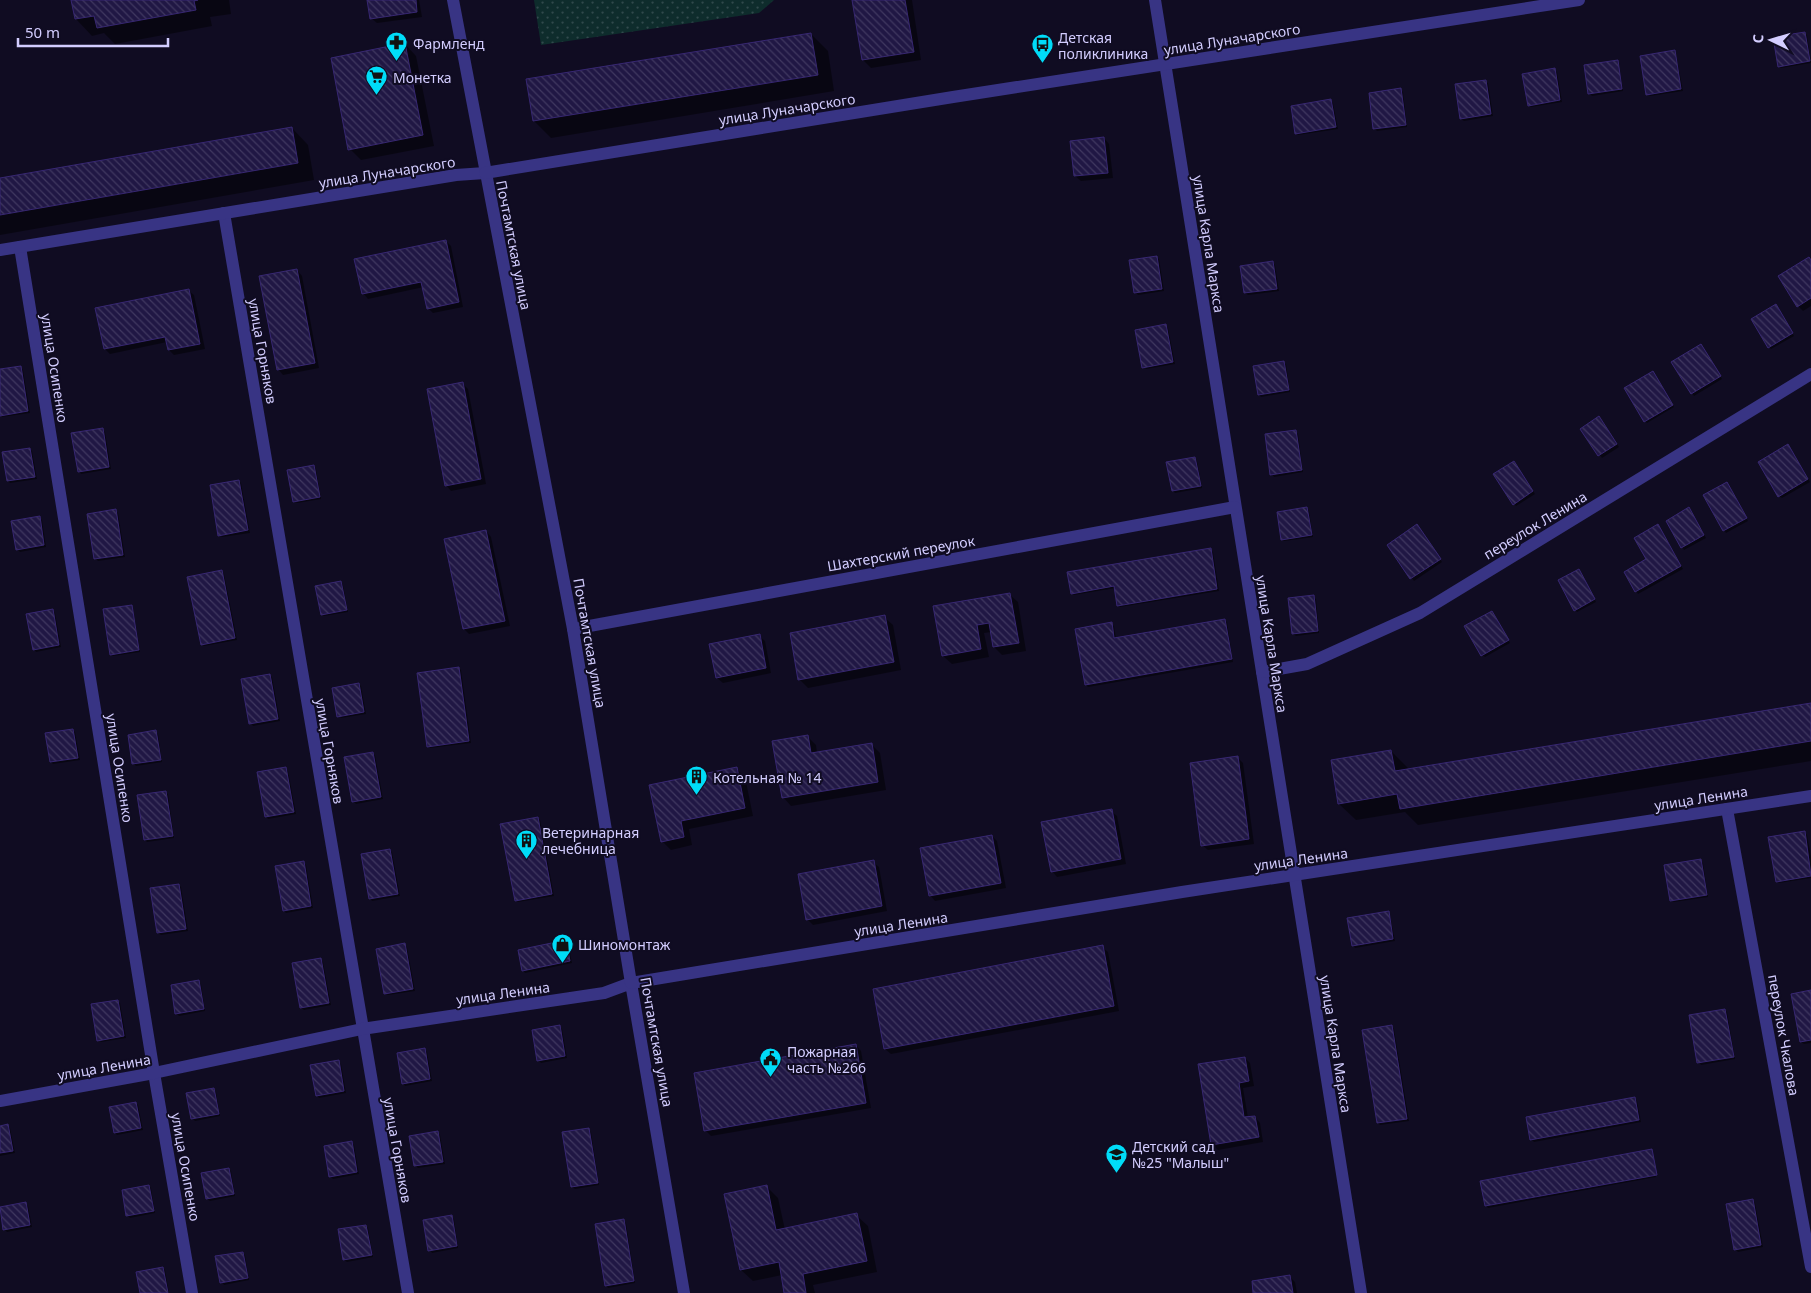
<svg xmlns="http://www.w3.org/2000/svg" width="1811" height="1293" viewBox="0 0 1811 1293" font-family="'Noto Sans',sans-serif">
<defs>
<pattern id="park-dots" width="8" height="8" patternUnits="userSpaceOnUse" patternTransform="scale(1.25)"><rect width="8" height="8" fill="#0e2c2c"/><path d="M2 2h.1M6 6h.1" fill="none" stroke="#30494c" stroke-width="1.8" stroke-linecap="round"/></pattern>
<pattern id="building-back-hatch" width="6" height="6" patternUnits="userSpaceOnUse" patternTransform="scale(1.25)"><rect width="6" height="6" fill="#201744"/><path d="M-1 5l2 2M0 0l6 6M5-1l2 2" fill="none" stroke="#403860"/></pattern>
</defs>
<rect width="100%" height="100%" fill="#100c22"/>
<path fill="url(#park-dots)" d="M534,0H774L759,13L541,45Z"/>
<g fill="#0007">
<path d="M72,0H229L231,14L210,17L212,26L115,44L104,33L92,36L76,19Z"/>
<path d="M369,0H419L422,17L377,23L371,18Z"/>
<path d="M853,0H912L921,60L871,68L863,60Z"/>
<path d="M1805,33L1807,35L1811,63L1781,68L1779,66Z"/>
<path d="M811,34L828,51L834,91L551,138L534,121L528,81Z"/>
<path d="M405,44L416,56L434,146L361,160L350,149Z"/>
<path d="M1674,51L1676,54L1683,91L1650,96L1648,94Z"/>
<path d="M1617,61L1619,63L1623,91L1592,96L1589,93Z"/>
<path d="M1554,70L1557,72L1562,102L1531,107L1529,105Z"/>
<path d="M1485,81L1488,83L1493,116L1464,121L1461,119Z"/>
<path d="M1401,90L1403,92L1407,127L1377,131L1374,128Z"/>
<path d="M1331,101L1333,103L1338,129L1298,135L1296,133Z"/>
<path d="M292,128L308,145L314,180L0,235V179Z"/>
<path d="M1104,138L1109,144L1113,178L1081,181L1075,176Z"/>
<path d="M446,241L451,246L463,307L433,313L428,308L424,287L368,299L363,293Z"/>
<path d="M1157,257L1159,259L1164,291L1138,295L1136,293L1131,261Z"/>
<path d="M1811,261V306L1803,311L1798,306Z"/>
<path d="M1273,262L1275,265L1279,291L1248,295L1245,293Z"/>
<path d="M297,270L302,276L319,368L283,375L278,369Z"/>
<path d="M188,290L194,295L205,349L174,355L169,350L167,342L110,354L105,349Z"/>
<path d="M1778,308L1794,336L1771,349L1769,347Z"/>
<path d="M1166,325L1168,328L1175,364L1146,369L1144,367Z"/>
<path d="M1703,348L1722,379L1694,396L1673,362Z"/>
<path d="M1283,362L1286,364L1290,392L1261,397L1259,395Z"/>
<path d="M21,367L23,370L30,413L2,417L0,414V371Z"/>
<path d="M1653,373L1674,407L1647,423L1645,421Z"/>
<path d="M462,383L468,389L486,484L451,491L446,485Z"/>
<path d="M1601,420L1619,447L1602,458L1582,429Z"/>
<path d="M102,429L105,432L111,469L81,474L79,471Z"/>
<path d="M1295,431L1298,434L1303,472L1274,477L1272,474Z"/>
<path d="M1790,448L1810,482L1782,498L1779,496Z"/>
<path d="M30,449L32,451L37,479L10,483L8,481Z"/>
<path d="M1195,458L1197,461L1202,488L1175,493L1173,491Z"/>
<path d="M1516,465L1535,494L1516,506L1514,504Z"/>
<path d="M314,466L316,469L321,499L297,503L294,501Z"/>
<path d="M239,481L241,483L250,533L222,537L219,535Z"/>
<path d="M1729,486L1748,521L1726,533L1705,496Z"/>
<path d="M1307,508L1309,511L1313,537L1284,541L1282,539Z"/>
<path d="M116,511L118,513L125,557L98,561L95,558Z"/>
<path d="M1691,511L1706,538L1684,550L1667,521Z"/>
<path d="M39,518L42,520L46,547L20,552L17,549Z"/>
<path d="M1419,528L1442,562L1414,581L1389,545Z"/>
<path d="M1660,528L1683,569L1638,594L1625,572L1648,559Z"/>
<path d="M486,531L491,537L510,626L469,634L464,629Z"/>
<path d="M1210,550L1213,552L1219,591L1120,607L1118,605L1115,588L1074,595L1072,593Z"/>
<path d="M222,571L224,574L237,640L204,646L202,644Z"/>
<path d="M1581,573L1596,602L1577,612L1575,610Z"/>
<path d="M341,582L343,585L348,612L324,616L322,614Z"/>
<path d="M1009,594L1018,602L1026,651L1002,655L994,647L991,632L984,633L989,657L952,664L943,656Z"/>
<path d="M1313,597L1316,599L1319,633L1296,636L1293,634Z"/>
<path d="M131,606L133,609L140,652L113,656L111,654Z"/>
<path d="M53,610L55,613L61,647L36,652L34,649Z"/>
<path d="M1492,612L1510,643L1485,657L1482,655Z"/>
<path d="M884,617L893,625L901,670L808,688L799,679Z"/>
<path d="M1224,620L1227,622L1233,662L1088,687L1086,685L1111,624L1114,626L1116,639Z"/>
<path d="M759,636L765,641L771,673L723,683L717,678Z"/>
<path d="M459,668L461,670L471,743L430,748L428,746Z"/>
<path d="M270,675L272,677L280,721L253,726L251,723Z"/>
<path d="M358,684L361,686L366,714L341,718L339,716Z"/>
<path d="M1811,705V761L1418,825L1405,812L1356,820L1339,804L1391,751L1408,768V770Z"/>
<path d="M73,730L75,732L80,760L53,764L51,762Z"/>
<path d="M156,732L158,734L162,762L136,766L134,764Z"/>
<path d="M807,736L816,745L817,753L871,744L880,753L886,790L791,806L783,797Z"/>
<path d="M372,753L375,755L383,799L356,804L353,801Z"/>
<path d="M1237,757L1243,763L1254,844L1208,850L1202,845Z"/>
<path d="M285,768L288,771L296,814L268,819L266,816Z"/>
<path d="M736,768L745,777L753,816L689,829L692,845L671,850L662,841L651,786Z"/>
<path d="M165,792L168,794L174,838L147,842L145,840Z"/>
<path d="M1111,811L1117,816L1126,864L1057,877L1052,871Z"/>
<path d="M538,818L540,820L554,896L518,902L516,900Z"/>
<path d="M1805,832L1807,835L1811,857V878L1779,883L1777,881Z"/>
<path d="M992,836L997,841L1006,888L935,901L930,895Z"/>
<path d="M389,850L392,852L400,896L372,901L370,898Z"/>
<path d="M1700,861L1703,863L1708,897L1674,902L1671,900Z"/>
<path d="M303,862L306,865L313,908L286,913L284,911Z"/>
<path d="M873,862L879,867L887,911L813,925L807,919Z"/>
<path d="M179,885L181,887L188,931L161,935L158,933Z"/>
<path d="M1388,912L1390,915L1395,941L1355,948L1353,945Z"/>
<path d="M566,942L568,944L572,963L525,973L523,970Z"/>
<path d="M405,945L407,947L415,991L388,995L385,993Z"/>
<path d="M1102,947L1108,952L1119,1011L891,1054L885,1049L874,990Z"/>
<path d="M321,960L323,962L331,1005L304,1010L301,1008Z"/>
<path d="M199,982L201,984L205,1011L179,1016L176,1013Z"/>
<path d="M1811,991V1043L1804,1044L1801,1042Z"/>
<path d="M118,1001L120,1003L126,1038L101,1042L99,1040Z"/>
<path d="M1725,1010L1727,1012L1735,1059L1701,1065L1699,1062Z"/>
<path d="M1392,1026L1394,1029L1409,1121L1380,1125L1378,1123Z"/>
<path d="M560,1027L562,1029L567,1058L541,1063L538,1060Z"/>
<path d="M856,1045L861,1051L871,1108L711,1136L706,1131Z"/>
<path d="M425,1050L427,1052L432,1081L405,1086L403,1083Z"/>
<path d="M1245,1058L1250,1063L1254,1086L1243,1088L1248,1118L1255,1117L1260,1123L1263,1142L1218,1150L1212,1144Z"/>
<path d="M338,1062L341,1064L346,1093L319,1098L317,1095Z"/>
<path d="M214,1089L216,1092L220,1116L195,1121L193,1119L188,1094Z"/>
<path d="M1635,1098L1637,1101L1641,1122L1534,1142L1531,1139Z"/>
<path d="M136,1103L138,1105L143,1130L117,1135L115,1133Z"/>
<path d="M8,1126L10,1128L15,1153L0,1156V1127Z"/>
<path d="M588,1129L591,1132L599,1185L575,1189L572,1187Z"/>
<path d="M437,1132L440,1135L445,1164L418,1168L416,1166L411,1137Z"/>
<path d="M352,1143L354,1145L359,1174L333,1179L330,1176Z"/>
<path d="M1652,1151L1656,1177L1488,1208L1486,1205Z"/>
<path d="M228,1169L231,1171L235,1196L210,1201L207,1199Z"/>
<path d="M149,1186L151,1188L155,1213L130,1218L128,1216L123,1191Z"/>
<path d="M766,1186L778,1198L785,1230L856,1215L868,1226L877,1272L813,1285L815,1293H786L782,1275L753,1281L741,1270Z"/>
<path d="M1753,1200L1755,1203L1763,1247L1738,1252L1735,1249Z"/>
<path d="M25,1203L28,1206L32,1227L7,1232L4,1229Z"/>
<path d="M451,1217L454,1219L458,1248L432,1253L430,1250Z"/>
<path d="M624,1221L626,1223L635,1283L608,1288L606,1285Z"/>
<path d="M366,1226L368,1228L373,1257L347,1262L344,1260Z"/>
<path d="M243,1253L245,1255L249,1280L224,1285L222,1282Z"/>
<path d="M163,1268L165,1270L169,1293H141Z"/>
<path d="M1290,1277L1295,1282L1297,1293H1255Z"/>
</g>
<g fill="url(#building-back-hatch)" stroke="#372772">
<path d="M71,0H198L194,1L196,10L97,28L94,16L75,19Z"/>
<path d="M367,0H416L417,12L370,19Z"/>
<path d="M852,0H905L914,52L862,60Z"/>
<path d="M1805,32L1810,61L1778,67L1773,37Z"/>
<path d="M811,33L818,75L533,121L526,79Z"/>
<path d="M405,43L423,135L348,150L331,58Z"/>
<path d="M1675,50L1681,89L1646,95L1640,56Z"/>
<path d="M1618,60L1622,89L1588,94L1584,65Z"/>
<path d="M1555,68L1560,100L1528,106L1522,74Z"/>
<path d="M1486,80L1491,114L1460,119L1455,84Z"/>
<path d="M1401,88L1406,125L1373,129L1369,93Z"/>
<path d="M1331,99L1336,127L1295,134L1291,106Z"/>
<path d="M292,127L298,163L0,215V178Z"/>
<path d="M1104,137L1108,173L1074,176L1070,141Z"/>
<path d="M446,240L459,302L427,309L421,282L362,294L354,259Z"/>
<path d="M1157,256L1162,289L1134,293L1129,260Z"/>
<path d="M1809,257L1811,260V298L1797,307L1778,276Z"/>
<path d="M1273,261L1277,289L1244,293L1240,266Z"/>
<path d="M297,269L315,363L277,370L259,276Z"/>
<path d="M189,289L200,344L168,350L165,337L104,349L95,308Z"/>
<path d="M1776,304L1793,333L1768,348L1751,319Z"/>
<path d="M1166,324L1173,362L1142,368L1135,330Z"/>
<path d="M1701,344L1721,376L1691,394L1671,362Z"/>
<path d="M1284,361L1289,390L1258,395L1253,366Z"/>
<path d="M21,366L28,411L0,416V369Z"/>
<path d="M1653,371L1673,405L1644,422L1624,388Z"/>
<path d="M463,382L481,479L445,486L427,389Z"/>
<path d="M1599,416L1617,444L1598,456L1580,429Z"/>
<path d="M103,428L109,467L78,472L71,433Z"/>
<path d="M1296,430L1302,470L1270,475L1265,434Z"/>
<path d="M1788,444L1808,479L1778,497L1758,462Z"/>
<path d="M30,448L35,477L7,481L2,452Z"/>
<path d="M1195,457L1201,486L1172,491L1166,462Z"/>
<path d="M1514,461L1533,491L1513,505L1493,474Z"/>
<path d="M314,465L320,497L293,502L287,470Z"/>
<path d="M239,480L248,530L218,536L210,485Z"/>
<path d="M1727,482L1747,518L1723,531L1703,495Z"/>
<path d="M1307,507L1312,535L1281,540L1277,512Z"/>
<path d="M1689,507L1704,535L1681,548L1666,521Z"/>
<path d="M116,509L123,555L94,559L87,514Z"/>
<path d="M40,516L44,545L16,550L11,521Z"/>
<path d="M1417,524L1441,559L1410,579L1387,545Z"/>
<path d="M1658,524L1681,566L1635,592L1624,572L1646,559L1634,538Z"/>
<path d="M486,530L505,621L463,629L444,539Z"/>
<path d="M1211,548L1217,589L1117,606L1114,586L1071,594L1067,572Z"/>
<path d="M1579,569L1595,599L1574,611L1558,580Z"/>
<path d="M222,570L235,638L201,645L187,577Z"/>
<path d="M341,581L347,610L321,615L315,586Z"/>
<path d="M1010,593L1019,643L993,647L989,623L977,625L981,649L942,656L933,606Z"/>
<path d="M1314,595L1318,631L1292,634L1288,598Z"/>
<path d="M132,605L139,650L110,655L103,609Z"/>
<path d="M53,609L59,645L33,650L26,614Z"/>
<path d="M1492,611L1509,640L1481,656L1464,626Z"/>
<path d="M885,615L894,662L798,680L790,633Z"/>
<path d="M1225,619L1232,659L1085,685L1075,629L1112,622L1114,638Z"/>
<path d="M760,634L766,668L716,678L709,644Z"/>
<path d="M459,667L469,741L427,747L417,673Z"/>
<path d="M270,674L278,719L249,724L241,679Z"/>
<path d="M359,683L364,712L337,717L332,688Z"/>
<path d="M1811,703V741L1400,809L1397,794L1338,804L1331,760L1391,750L1395,771Z"/>
<path d="M73,729L78,758L50,762L45,733Z"/>
<path d="M156,730L161,760L132,764L128,735Z"/>
<path d="M808,735L811,753L872,743L878,782L782,798L772,741Z"/>
<path d="M373,752L381,797L352,802L344,757Z"/>
<path d="M1238,756L1249,839L1201,846L1190,763Z"/>
<path d="M286,767L294,812L265,817L257,772Z"/>
<path d="M737,767L745,808L681,821L684,837L661,842L649,785Z"/>
<path d="M166,791L173,836L144,840L137,795Z"/>
<path d="M1112,809L1121,859L1051,872L1041,822Z"/>
<path d="M538,817L552,894L515,901L500,824Z"/>
<path d="M1805,831L1811,876L1776,882L1768,837Z"/>
<path d="M992,835L1001,883L929,896L920,848Z"/>
<path d="M390,849L398,894L369,899L361,854Z"/>
<path d="M1701,859L1707,895L1670,901L1664,865Z"/>
<path d="M874,860L882,906L806,920L798,874Z"/>
<path d="M304,861L311,906L283,911L275,866Z"/>
<path d="M179,884L186,929L157,933L150,888Z"/>
<path d="M1389,911L1393,939L1352,946L1347,918Z"/>
<path d="M566,940L570,961L522,971L518,950Z"/>
<path d="M405,943L413,989L384,994L376,949Z"/>
<path d="M1103,945L1114,1006L884,1049L873,989Z"/>
<path d="M321,958L329,1003L300,1008L292,963Z"/>
<path d="M199,980L204,1009L175,1014L171,985Z"/>
<path d="M1811,990V1040L1800,1042L1791,994Z"/>
<path d="M118,1000L124,1036L97,1041L91,1004Z"/>
<path d="M1725,1009L1734,1057L1697,1063L1689,1015Z"/>
<path d="M560,1025L565,1056L537,1061L532,1030Z"/>
<path d="M1392,1025L1407,1119L1377,1123L1362,1030Z"/>
<path d="M856,1044L866,1103L704,1131L694,1073Z"/>
<path d="M425,1048L430,1079L402,1084L397,1053Z"/>
<path d="M1245,1057L1249,1081L1239,1083L1244,1117L1255,1116L1259,1137L1211,1145L1198,1064Z"/>
<path d="M339,1060L344,1091L316,1096L310,1065Z"/>
<path d="M214,1088L219,1114L191,1119L186,1093Z"/>
<path d="M1635,1097L1639,1120L1530,1140L1526,1117Z"/>
<path d="M136,1102L141,1128L114,1133L109,1107Z"/>
<path d="M8,1124L13,1151L0,1153V1126Z"/>
<path d="M589,1128L598,1183L571,1187L562,1132Z"/>
<path d="M438,1131L443,1162L414,1166L409,1136Z"/>
<path d="M352,1141L357,1172L329,1177L324,1146Z"/>
<path d="M1652,1149L1657,1175L1485,1206L1480,1181Z"/>
<path d="M229,1168L234,1194L206,1199L201,1173Z"/>
<path d="M149,1185L154,1211L126,1216L122,1190Z"/>
<path d="M767,1185L776,1230L857,1213L867,1261L803,1274L806,1293H784L779,1262L740,1270L724,1194Z"/>
<path d="M1753,1199L1761,1245L1734,1250L1726,1204Z"/>
<path d="M26,1202L30,1225L3,1230L0,1207Z"/>
<path d="M452,1215L457,1246L428,1251L423,1220Z"/>
<path d="M624,1219L634,1281L605,1286L595,1224Z"/>
<path d="M366,1225L372,1255L343,1260L338,1229Z"/>
<path d="M243,1252L248,1278L220,1283L215,1256Z"/>
<path d="M163,1267L168,1293H140L136,1272Z"/>
<path d="M1290,1275L1293,1293H1253L1252,1281Z"/>
</g>
<g fill="none" stroke-linecap="round" stroke-linejoin="round">
<g stroke="#383484" stroke-width="12">
<path d="M1155,0L1361,1293"/>
<path d="M224,213L408,1293"/>
<path d="M20,247L154,1073L192,1293"/>
<path d="M0,250L456,175L485,173"/>
<path d="M573,629L1235,507"/>
<path d="M1262,672L1307,664L1420,613L1811,374"/>
<path d="M1727,809L1811,1267"/>
<path d="M0,1101L154,1073L362,1029L604,993L631,983L684,1293"/>
</g>
<g stroke="#383484" stroke-width="12">
<path d="M453,0L573,629L631,983L1182,892L1811,796"/>
<path d="M485,173L953,97L1579,0"/>
</g>
</g>
<defs>
<symbol id="pharmacy-pin" viewBox="-11 -11 22 30"><path d="M0 17L-7.5 6A9.5 9.5 0 1 1 7.5 6Z" fill="#00dcf8" stroke="#100c22"/><path d="M-2-6h4v4h4v4h-4v4h-4v-4h-4v-4h4Z" fill="#111"/></symbol>
<symbol id="bus-pin" viewBox="-11 -11 22 30"><path d="M0 17L-7.5 6A9.5 9.5 0 1 1 7.5 6Z" fill="#00dcf8" stroke="#100c22"/><path d="M-5-6H5V4H4V6H2V4H-2V6H-4V4H-5ZM-3.5-4V0h7V-4ZM-3.5 1.2v1.5H-2V1.2ZM2 1.2v1.5H3.5V1.2Z" fill="#111"/></symbol>
<symbol id="supermarket-pin" viewBox="-11 -11 22 30"><path d="M0 17L-7.5 6A9.5 9.5 0 1 1 7.5 6Z" fill="#00dcf8" stroke="#100c22"/><path d="M-6-5.5h2.5l.6 2H6L4.5 2H-2.5L-4.4-4H-6ZM-1.5 3.2a1.3 1.3 0 1 0 .1 0ZM3 3.2a1.3 1.3 0 1 0 .1 0Z" fill="#111"/></symbol>
<symbol id="building-pin" viewBox="-11 -11 22 30"><path d="M0 17L-7.5 6A9.5 9.5 0 1 1 7.5 6Z" fill="#00dcf8" stroke="#100c22"/><path d="M-4-6H4V6H1V3H-1V6H-4ZM-2.5-4.3h1.7v1.8h-1.7ZM.8-4.3h1.7v1.8H.8ZM-2.5-1h1.7V.8h-1.7ZM.8-1h1.7V.8H.8Z" fill="#111"/></symbol>
<symbol id="shop-pin" viewBox="-11 -11 22 30"><path d="M0 17L-7.5 6A9.5 9.5 0 1 1 7.5 6Z" fill="#00dcf8" stroke="#100c22"/><path d="M-5-2.5h2.3a2.7 3.5 0 0 1 5.4 0H5L5.5 6h-11ZM-1.5-2.5h3a1.5 2.3 0 0 0-3 0Z" fill="#111"/></symbol>
<symbol id="civic-pin" viewBox="-11 -11 22 30"><path d="M0 17L-7.5 6A9.5 9.5 0 1 1 7.5 6Z" fill="#00dcf8" stroke="#100c22"/><path d="M-.6-6.5H3V-4.5H.6V-3L4-1V1h2V6H-6V1h2V-1L-.6-3ZM-1.2 2.5V6h2.4V2.5Z" fill="#111"/></symbol>
<symbol id="school-pin" viewBox="-11 -11 22 30"><path d="M0 17L-7.5 6A9.5 9.5 0 1 1 7.5 6Z" fill="#00dcf8" stroke="#100c22"/><path d="M0-5L7-2L0 1L-7-2ZM-4 1L0 2.5L4 1V4Q0 6-4 4Z" fill="#111"/></symbol>
</defs>
<g fill-rule="evenodd">
<use href="#pharmacy-pin" x="384" y="30" width="25" height="34"/>
<use href="#bus-pin" x="1030" y="32" width="25" height="34"/>
<use href="#supermarket-pin" x="364" y="64" width="25" height="34"/>
<use href="#building-pin" x="684" y="764" width="25" height="34"/>
<use href="#building-pin" x="514" y="828" width="25" height="34"/>
<use href="#shop-pin" x="550" y="932" width="25" height="34"/>
<use href="#civic-pin" x="758" y="1046" width="25" height="34"/>
<use href="#school-pin" x="1104" y="1142" width="25" height="34"/>
</g>
<g text-anchor="middle" dominant-baseline="central" stroke-width="4" stroke-linejoin="round" paint-order="stroke">
<g font-size="14" fill="#d3cdff" stroke="#100c22" text-anchor="start">
<text x="1058" y="37">Детская<tspan x="1058" dy="16">поликлиника</tspan></text>
<text x="413" y="43">Фармленд</text>
<text x="393" y="77">Монетка</text>
<text x="713" y="777">Котельная № 14</text>
<text x="542" y="832">Ветеринарная<tspan x="542" dy="16">лечебница</tspan></text>
<text x="578" y="944">Шиномонтаж</text>
<text x="787" y="1051">Пожарная<tspan x="787" dy="16">часть №266</tspan></text>
<text x="1132" y="1146">Детский сад<tspan x="1132" dy="16">№25 "Малыш"</tspan></text>
</g>
<g font-size="14" fill="#d3cdff" stroke="#100c22">
<text transform="translate(1232 39) rotate(-9)">улица Луначарского</text>
<text transform="translate(787 109) rotate(-9)">улица Луначарского</text>
<text transform="translate(387 172) rotate(-9)">улица Луначарского</text>
<text transform="translate(1209 244) rotate(81)">улица Карла Маркса</text>
<text transform="translate(514 245) rotate(79)">Почтамтская улица</text>
<text transform="translate(263 351) rotate(80)">улица Горняков</text>
<text transform="translate(55 368) rotate(81)">улица Осипенко</text>
<text transform="translate(1535 525) rotate(-31)">переулок Ленина</text>
<text transform="translate(901 553) rotate(-10)">Шахтерский переулок</text>
<text transform="translate(590 643) rotate(80)">Почтамтская улица</text>
<text transform="translate(1272 644) rotate(81)">улица Карла Маркса</text>
<text transform="translate(330 751) rotate(80)">улица Горняков</text>
<text transform="translate(120 768) rotate(81)">улица Осипенко</text>
<text transform="translate(1701 798) rotate(-9)">улица Ленина</text>
<text transform="translate(1301 859) rotate(-8)">улица Ленина</text>
<text transform="translate(901 924) rotate(-9)">улица Ленина</text>
<text transform="translate(503 993) rotate(-8)">улица Ленина</text>
<text transform="translate(1784 1035) rotate(80)">переулок Чкалова</text>
<text transform="translate(657 1042) rotate(80)">Почтамтская улица</text>
<text transform="translate(1336 1044) rotate(81)">улица Карла Маркса</text>
<text transform="translate(104 1067) rotate(-10)">улица Ленина</text>
<text transform="translate(398 1150) rotate(80)">улица Горняков</text>
<text transform="translate(186 1167) rotate(80)">улица Осипенко</text>
</g>
</g>
<g transform="translate(1771 40) rotate(275)" stroke="#100c22" stroke-width="4" paint-order="stroke">
<path d="M0-4L9 19L0 12L-9 19Z" fill="#d3cdff"/>
<text y="-8" font-size="14" font-weight="bold" text-anchor="middle" fill="#d3cdff">С</text>
</g>
<path d="M18 38v8h150v-8" fill="none" stroke="#d3cdff" stroke-width="2.5"/>
<text x="25" y="38" font-size="15" fill="#d3cdff" stroke="#100c22" stroke-width="4" paint-order="stroke">50 m</text>
</svg>
